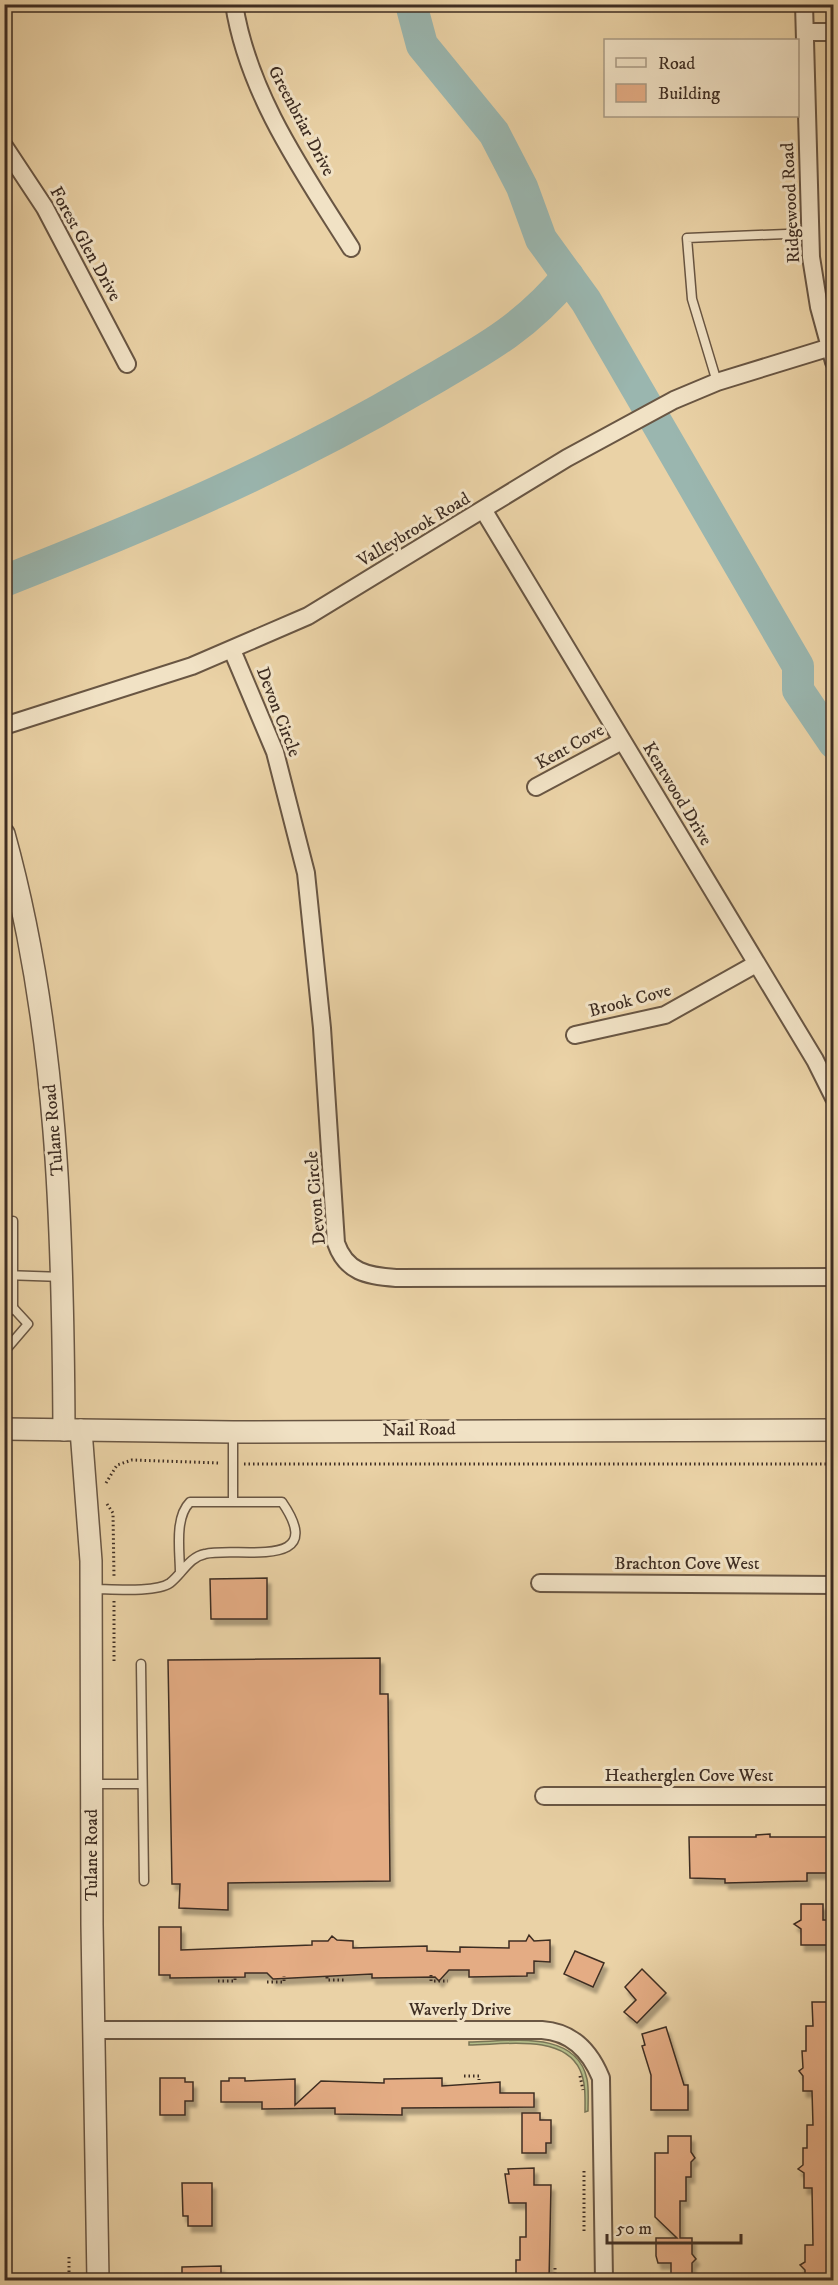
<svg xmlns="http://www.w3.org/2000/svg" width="838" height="2285" viewBox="0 0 838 2285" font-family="'IM FELL DW Pica',serif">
<defs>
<filter id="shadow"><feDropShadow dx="3.5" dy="6" stdDeviation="1.5" flood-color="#0004"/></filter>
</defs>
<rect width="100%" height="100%" fill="#ead2a6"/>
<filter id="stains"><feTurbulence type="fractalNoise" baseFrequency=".00333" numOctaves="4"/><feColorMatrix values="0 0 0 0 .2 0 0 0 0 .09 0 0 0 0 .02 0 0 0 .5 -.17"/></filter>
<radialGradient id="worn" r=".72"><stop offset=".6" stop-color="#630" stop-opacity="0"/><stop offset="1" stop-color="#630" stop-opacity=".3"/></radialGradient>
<path fill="#b4bd89" stroke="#797556" stroke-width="1.5" d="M469,2042C507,2042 576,2028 587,2079C589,2089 588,2101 588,2111L585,2112C585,2098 586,2083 580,2070C563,2033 502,2045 469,2045Z"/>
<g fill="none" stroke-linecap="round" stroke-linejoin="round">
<g stroke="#9ab6af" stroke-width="32">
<path d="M411,4L422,45L494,133L522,187L541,239L586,301L798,666V690L834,743"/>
<path d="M4,581C147,525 284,467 416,389C476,354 523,331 568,276"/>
</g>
</g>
<g fill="#e4ac84" stroke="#3e2d22" stroke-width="1.5" filter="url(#shadow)">
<path d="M267,1578V1619H211L210,1579Z"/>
<path d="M380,1658V1694H388L390,1881L228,1883V1910L179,1908L180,1884H172L168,1660Z"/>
<path d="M770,1834V1837H830V1840H834V1873H807V1881L725,1883V1879L690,1878L689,1837H756V1835Z"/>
<path d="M801,1904H823V1920H834V1945H801V1929L794,1924L801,1920Z"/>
<path d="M159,1927H181V1950L312,1945V1941H328L332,1936L337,1940L353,1941V1948L427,1946V1951L460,1952V1947L509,1948V1941H526L529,1935L534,1941L550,1940V1962L534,1961V1973H527V1976L469,1977V1970H449L439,1981L435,1977L372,1978V1974L273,1979L267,1973H245V1977L170,1978V1975H159Z"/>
<path d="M575,1951L604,1963L593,1987L564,1974Z"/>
<path d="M642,1969L666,1993L637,2023L624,2012L636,2000L625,1987Z"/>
<path d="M812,2002H832L834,2010V2280H805V2270L800,2265L805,2262V2245H813L812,2188H804V2173L798,2169L803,2165V2148H807V2125H813L812,2091H803V2076L799,2071L803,2068L802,2051H806V2026H813Z"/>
<path d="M666,2027L684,2085H688V2110H651V2075L642,2046L645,2045L642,2034Z"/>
<path d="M160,2078H185V2082H193V2101H185V2115H160Z"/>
<path d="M229,2078H245V2081L295,2079V2105L321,2081L384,2083V2079L442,2078V2086L500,2082V2093H534V2107L402,2108V2115L335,2114V2108L262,2109V2102H221V2081H229Z"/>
<path d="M522,2113H540V2120H551V2143H546V2153H522Z"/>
<path d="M668,2136H691V2152L695,2158L691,2162V2177H686V2201H680V2238H692V2254L696,2259L692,2263V2279H671V2263H658L656,2256V2238H677L655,2217V2153H668Z"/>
<path d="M534,2168V2185H551L549,2280H516V2260H520V2237H526V2203H509L505,2174H509L508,2169Z"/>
<path d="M182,2183H212V2226H188V2216H183Z"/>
<path d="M221,2266V2280H182V2267Z"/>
</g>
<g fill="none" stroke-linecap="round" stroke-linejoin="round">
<defs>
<g id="service">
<path d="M717,382L692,299L687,238L810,233"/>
<path d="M4,1275L63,1277"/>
<path d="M4,1298L28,1324L4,1352"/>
<path d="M6,1315L13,1307V1221"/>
<path d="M233,1500V1432"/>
<path d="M92,1589C110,1589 156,1593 170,1583C182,1574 189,1557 205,1554C236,1546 330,1572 282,1502H190C174,1518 180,1552 180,1573"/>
<path d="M141,1664L144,1881"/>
<path d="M92,1784H142"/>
</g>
<g id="minor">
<path d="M234,4C248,94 303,172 351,248"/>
<path d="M804,4L811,257L819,307L834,362"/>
<path d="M805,32H834"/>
<path d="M4,146L45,208L127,364"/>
<path d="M484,511L815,1060L834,1098"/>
<path d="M232,650L275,752L306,873L322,1028L336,1243C346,1272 367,1276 396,1278L834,1277"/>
<path d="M4,726L192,666L308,616L567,458L674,400L717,382L834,346"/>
<path d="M536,787L622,741"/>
<path d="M575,1035L665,1015L756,964"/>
<path d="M540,1583L834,1585"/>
<path d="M544,1796H834"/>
<path d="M93,2030H542C572,2032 590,2051 601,2078L604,2280"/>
</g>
<g id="tertiary">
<path d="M4,834C58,1029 63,1229 64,1430"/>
<path d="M4,1429L233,1432L834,1430"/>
<path d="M81,1430L91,1561L92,1925L98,2280"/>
</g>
</defs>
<use href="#service" stroke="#695643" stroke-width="11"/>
<use href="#minor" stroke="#695643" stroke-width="20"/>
<use href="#tertiary" stroke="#695643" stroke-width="24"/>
<g stroke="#3e2d22" stroke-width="3" stroke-dasharray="1.5 3" stroke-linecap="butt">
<path d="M244,1464H834"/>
<path d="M106,1483L117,1465L132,1460L220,1463"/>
<path d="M107,1504L113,1513L114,1577"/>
<path d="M114,1601V1661"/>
<path d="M431,1975V1981H448"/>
<path d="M327,1977V1980H344"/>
<path d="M218,1981H235V1977"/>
<path d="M267,1982H284V1976"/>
<path d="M464,2076H479V2080"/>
<path d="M580,2076L583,2090"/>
<path d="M584,2171V2231"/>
<path d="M69,2257V2280"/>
<path d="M555,2268V2280"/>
</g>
<use href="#service" stroke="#f1e2c5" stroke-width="8"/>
<use href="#minor" stroke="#f1e2c5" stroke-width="16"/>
<use href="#tertiary" stroke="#f1e2c5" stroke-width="21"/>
</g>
<g text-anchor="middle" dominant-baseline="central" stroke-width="6" stroke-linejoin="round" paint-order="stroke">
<g font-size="18" fill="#3e2d22" stroke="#f1e2c5">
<text transform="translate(301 121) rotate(62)">Greenbriar Drive</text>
<text transform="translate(791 203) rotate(-93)">Ridgewood Road</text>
<text transform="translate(85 244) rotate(61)">Forest Glen Drive</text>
<text transform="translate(414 530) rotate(-31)">Valleybrook Road</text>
<text transform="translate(278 712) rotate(69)">Devon Circle</text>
<text transform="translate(570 747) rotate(-29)">Kent Cove</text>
<text transform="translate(677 794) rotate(59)">Kentwood Drive</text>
<text transform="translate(630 1001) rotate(-15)">Brook Cove</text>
<text transform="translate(54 1130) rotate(-95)">Tulane Road</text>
<text transform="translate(316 1198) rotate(-95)">Devon Circle</text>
<text transform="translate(419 1430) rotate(-1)">Nail Road</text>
<text x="687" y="1564">Brachton Cove West</text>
<text x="689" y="1776">Heatherglen Cove West</text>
<text transform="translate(92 1855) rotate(-90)">Tulane Road</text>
<text x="460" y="2010">Waverly Drive</text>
</g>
</g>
<rect width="838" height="2285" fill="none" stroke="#ead2a6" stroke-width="24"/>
<rect x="6" y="6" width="826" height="2273" fill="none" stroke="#3e2d22" stroke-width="3"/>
<rect x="12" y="12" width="814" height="2261" fill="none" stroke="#3e2d22" stroke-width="1.5"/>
<rect x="604" y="39" width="195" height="78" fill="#f1e2c5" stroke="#a99a84" stroke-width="1.5"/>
<rect x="616" y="58" width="30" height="9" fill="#f1e2c5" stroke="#a99a84" stroke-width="1.5"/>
<text x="658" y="69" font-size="18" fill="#3e2d22">Road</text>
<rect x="616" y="84" width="30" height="18" fill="#e4ac84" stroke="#a99a84" stroke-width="1.5"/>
<text x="658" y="99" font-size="18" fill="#3e2d22">Building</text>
<path d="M607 2234v9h134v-9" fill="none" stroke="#3e2d22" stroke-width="3"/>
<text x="616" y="2234" font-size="18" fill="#3e2d22" stroke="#f1e2c5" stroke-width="4.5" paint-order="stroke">50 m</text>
<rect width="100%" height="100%" filter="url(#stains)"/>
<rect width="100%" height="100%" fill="url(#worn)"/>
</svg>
